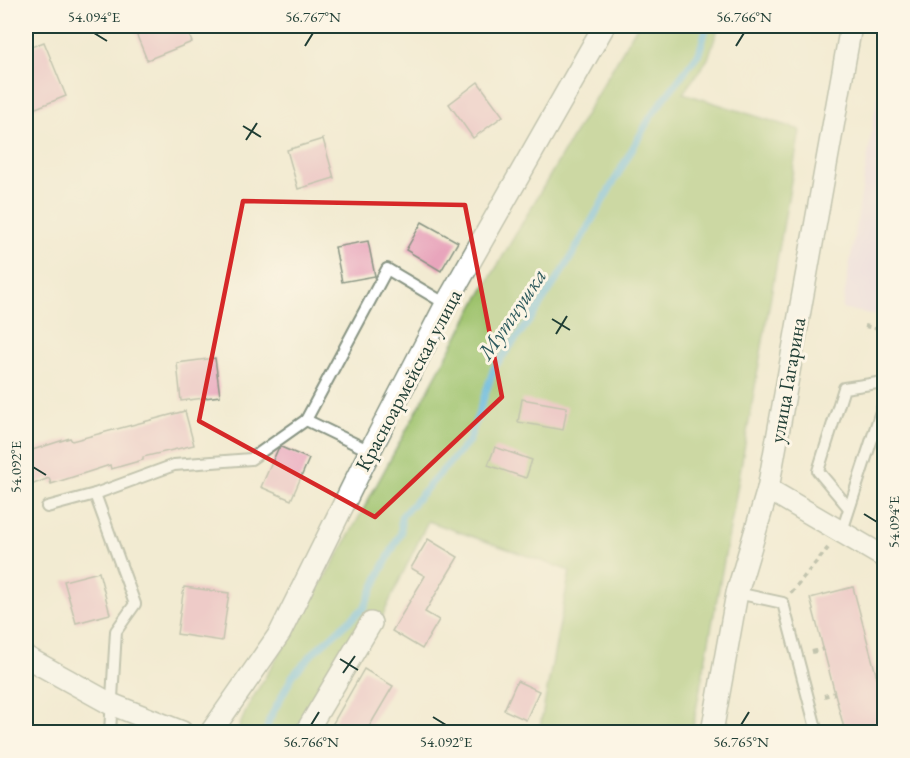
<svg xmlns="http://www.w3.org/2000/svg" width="910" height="758" viewBox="0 0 910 758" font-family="'EB Garamond',serif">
<rect width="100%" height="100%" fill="#fcf5e5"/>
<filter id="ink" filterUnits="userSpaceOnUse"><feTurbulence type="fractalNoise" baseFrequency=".0167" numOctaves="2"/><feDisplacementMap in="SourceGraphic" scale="12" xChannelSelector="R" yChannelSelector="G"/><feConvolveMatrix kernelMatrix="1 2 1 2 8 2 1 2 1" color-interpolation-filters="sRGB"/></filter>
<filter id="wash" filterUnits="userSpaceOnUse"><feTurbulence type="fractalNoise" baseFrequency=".008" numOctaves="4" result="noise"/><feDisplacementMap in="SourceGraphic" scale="24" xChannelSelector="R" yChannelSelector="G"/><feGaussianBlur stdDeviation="1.35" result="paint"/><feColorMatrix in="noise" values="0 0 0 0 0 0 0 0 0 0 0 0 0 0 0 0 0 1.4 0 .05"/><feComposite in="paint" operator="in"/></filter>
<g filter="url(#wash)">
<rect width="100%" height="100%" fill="#f2ebd2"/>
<path fill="#ead1ed" d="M884,58V316L842,309Z"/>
<path fill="#9dc26c" stroke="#5e8050" stroke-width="1.5" d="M637,26H719L708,59L683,93L800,130L732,518L692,732H539L570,571L428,521L380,621L297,732H237L248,706L340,552L475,304Z"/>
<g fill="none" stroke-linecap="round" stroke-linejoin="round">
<path stroke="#5fb6dc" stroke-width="7" d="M266,732L269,720L293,675L317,649L364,608L381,571L401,533V517L469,441L494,368L530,320L567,264L651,116L699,53L707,26"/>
</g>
<g id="blocks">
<g fill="#e8a5bc">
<path d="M133,26H185L192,42L147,60Z"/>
<path d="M44,42L66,96L26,112V49Z"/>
<path d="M478,82L503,116L473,138L449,104Z"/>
<path d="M323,139L334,178L298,189L287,150Z"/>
<path d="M422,222L458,242L441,271L406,250Z"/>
<path d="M368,241L375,276L342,282L335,247Z"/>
<path d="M215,358L220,396L181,401L177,363Z"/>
<path d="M522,399L567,407L563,430L518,422Z"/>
<path d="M185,411L194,445L143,457V460L111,469L110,465L51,484L49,478L26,487V452L70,438L72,441Z"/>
<path d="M281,447L309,459L291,500L261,487L278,449Z"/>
<path d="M495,447L532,460L526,478L488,465Z"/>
<path d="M428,539L458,557L425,612L439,620L422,649L392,631L425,576L411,568Z"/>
<path d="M99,572L110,614L76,623L64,581Z"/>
<path d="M184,587L229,593L222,641L177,634Z"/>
<path d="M853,587L885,708V732H845L810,598Z"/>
<path d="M364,669L393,686L366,732H328Z"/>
<path d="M517,681L539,691L526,720L504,710Z"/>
</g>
</g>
</g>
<g filter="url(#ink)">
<use href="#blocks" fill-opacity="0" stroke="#889483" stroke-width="1.5"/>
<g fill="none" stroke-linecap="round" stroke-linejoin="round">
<defs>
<g id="lane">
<path d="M306,420L370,451"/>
<path d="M95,494L135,604L116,631L110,732"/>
<path d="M47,507L95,494L174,465L251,459L306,420L387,269L446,304"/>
<path d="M849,508L818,471L844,388L884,382"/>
<path d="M842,531L884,402"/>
<path d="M737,593L783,603L817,732"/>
</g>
<g id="street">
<path d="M768,489L884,557"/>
<path d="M26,657L111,704L182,732"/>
<path d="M211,732L280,633L370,451L446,304L604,26"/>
<path d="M306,732L371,623"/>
<path d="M712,732L737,593L768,489L851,26"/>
</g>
</defs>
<use href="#lane" stroke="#889483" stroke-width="14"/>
<use href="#street" stroke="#889483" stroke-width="24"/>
<g stroke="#889483" stroke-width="4" stroke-dasharray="4.5 4.5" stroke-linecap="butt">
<path d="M865,326L884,330"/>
<path d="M791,593L828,548"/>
<path d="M812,652L824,649"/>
<path d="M824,696L835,693"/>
</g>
<use href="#lane" stroke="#fff" stroke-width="10"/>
<use href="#street" stroke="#fff" stroke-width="21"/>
</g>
</g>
<path d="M0 0H910V758H0ZM243,201L465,205L502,397L375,517L199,421Z" fill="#f2ebd2" fill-opacity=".55" fill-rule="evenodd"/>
<path fill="none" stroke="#d62828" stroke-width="4.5" stroke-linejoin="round" d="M243,201L465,205L502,397L375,517L199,421Z"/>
<path fill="none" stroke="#1f3d34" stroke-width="2" d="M94,33L107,41M305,46L313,33M736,46L744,33M243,126L261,137M246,140L257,123M552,319L570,330M556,334L567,316M33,467L46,475M864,514L877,522M340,659L358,670M343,673L355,656M433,717L446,725M311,725L319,712M741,725L749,712"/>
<g text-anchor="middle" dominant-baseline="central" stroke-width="6" stroke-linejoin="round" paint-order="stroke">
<g font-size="21" fill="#1f3d34" stroke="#fcf5e5">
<text transform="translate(408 380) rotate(-62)">Красноармейская улица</text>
<text transform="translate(787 380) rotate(-80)">улица Гагарина</text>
</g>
<g font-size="22" font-style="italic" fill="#2f5b5e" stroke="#fcf5e5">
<text transform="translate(512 314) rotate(-56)">Мутнушка</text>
</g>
</g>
<rect width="910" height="758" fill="none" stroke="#fcf5e5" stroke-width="66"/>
<rect x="33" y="33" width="844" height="692" fill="none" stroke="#1f3d34" stroke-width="2"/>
<g font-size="15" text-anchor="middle" fill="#1f3d34">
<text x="94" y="22">54.094°E</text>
<text x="313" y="22">56.767°N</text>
<text x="744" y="22">56.766°N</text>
<text transform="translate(16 467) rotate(-90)" y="5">54.092°E</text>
<text transform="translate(894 522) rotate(-90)" y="5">54.094°E</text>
<text x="311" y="747">56.766°N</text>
<text x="446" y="747">54.092°E</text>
<text x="741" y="747">56.765°N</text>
</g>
</svg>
